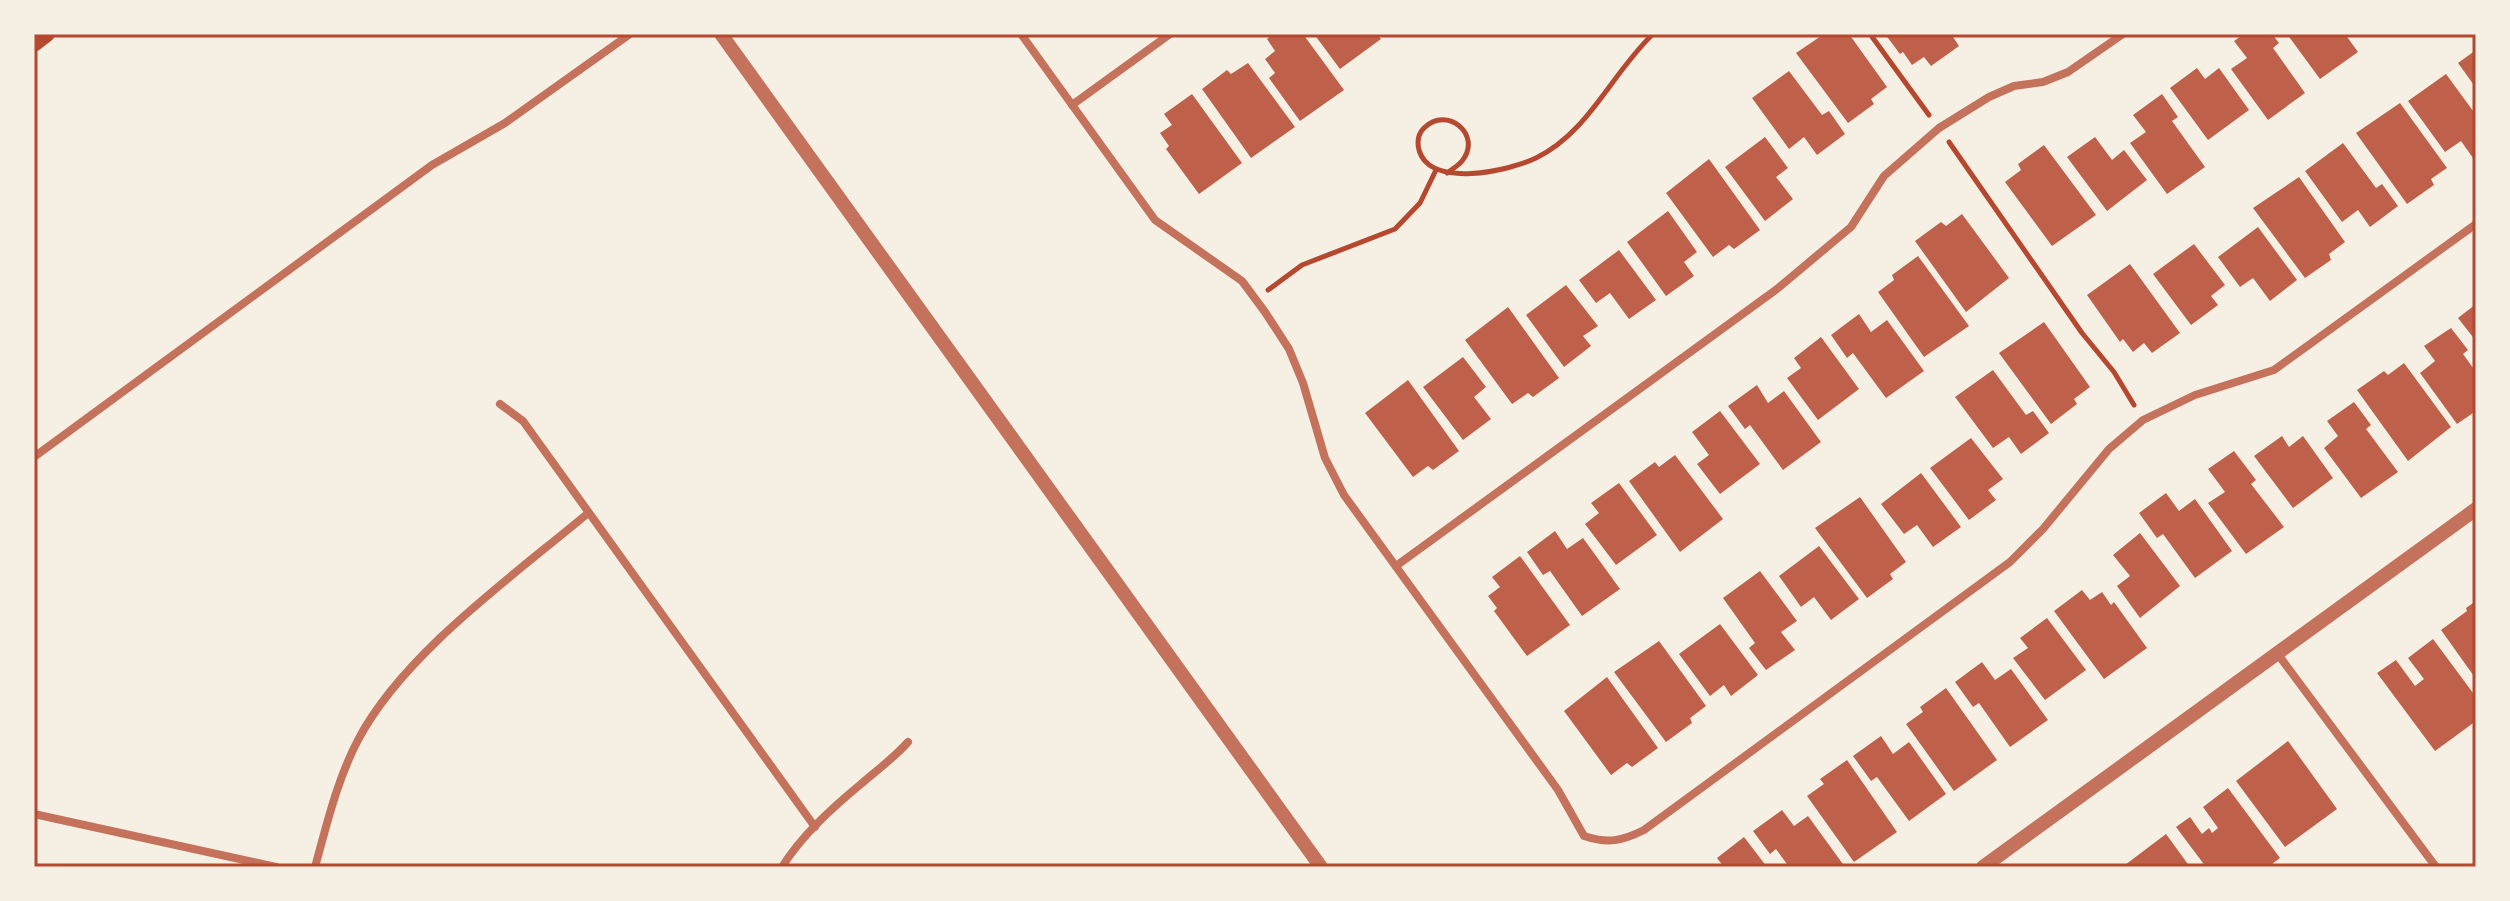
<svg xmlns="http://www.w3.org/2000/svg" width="2510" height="901" viewBox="0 0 2510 901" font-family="'Fira Sans',sans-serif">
<rect width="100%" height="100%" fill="#f6efe4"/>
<g fill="#bf614a">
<path d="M1273,34H1303L1344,90L1300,121L1269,78L1275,73L1265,59L1275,51L1267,39Z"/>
<path d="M1314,34H1377L1381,39L1340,69Z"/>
<path d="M1824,34H1849L1887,87L1871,99L1874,104L1848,123L1796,53Z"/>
<path d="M1885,34H1951L1959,46L1931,66L1924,57L1912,65L1903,52L1900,54Z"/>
<path d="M2244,34H2272L2279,43L2273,48L2305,93L2268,120L2231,69L2247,58L2234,41Z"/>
<path d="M2287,34H2345L2358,52L2320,79Z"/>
<path d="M2476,50V88L2458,63Z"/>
<path d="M1248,63L1295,127L1251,158L1202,89L1227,70L1231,74Z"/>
<path d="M2197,68L2205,79L2219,68L2249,110L2208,140L2170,88Z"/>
<path d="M1789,71L1822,115L1829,111L1845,134L1817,155L1804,137L1789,149L1752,98Z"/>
<path d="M2446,74L2476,115V156L2473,158L2461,141L2445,152L2408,101Z"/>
<path d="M1192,94L1242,163L1199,194L1166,149L1169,146L1160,133L1172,125L1164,114Z"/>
<path d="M2162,94L2178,117L2172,121L2205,167L2167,194L2130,143L2146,132L2133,115Z"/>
<path d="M2400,103L2447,168L2431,179L2434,185L2407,204L2356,133Z"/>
<path d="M1765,137L1788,168L1776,177L1793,199L1765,221L1725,167Z"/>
<path d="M2095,137L2112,160L2124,150L2147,180L2107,211L2067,157Z"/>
<path d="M2343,143L2376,188L2382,184L2398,206L2370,227L2358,210L2342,222L2305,171Z"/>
<path d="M2044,145L2096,215L2052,246L2005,182L2021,170L2018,164Z"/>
<path d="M1709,159L1760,230L1734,249L1729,245L1713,257L1666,193Z"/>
<path d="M2299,177L2345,242L2329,254L2331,260L2305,278L2253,208Z"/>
<path d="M1668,211L1697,252L1684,262L1694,276L1666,296L1627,242Z"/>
<path d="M1962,214L2009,278L1966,312L1915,241L1941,222L1946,226Z"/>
<path d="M2258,227L2297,280L2270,301L2253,278L2240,287L2218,257Z"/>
<path d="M2194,244L2225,285L2211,296L2218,305L2191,325L2153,274Z"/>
<path d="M1619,250L1656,300L1629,319L1610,293L1596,303L1579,280Z"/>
<path d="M1918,256L1969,326L1924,357L1878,292L1894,280L1892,275Z"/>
<path d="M2130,264L2180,333L2152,353L2144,343L2133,352L2123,339L2120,342L2087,295Z"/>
<path d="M1566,285L1598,326L1583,336L1591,346L1564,367L1526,315Z"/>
<path d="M2476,304V341L2458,318Z"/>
<path d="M1508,307L1559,378L1533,397L1528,393L1512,404L1465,340Z"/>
<path d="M1859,314L1871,332L1887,320L1924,371L1886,398L1853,353L1847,358L1831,335Z"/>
<path d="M2044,322L2090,387L2074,399L2077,404L2051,424L1999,353Z"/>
<path d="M2451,328L2468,350L2463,354L2476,372V411L2457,424L2420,373L2435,361L2424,346Z"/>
<path d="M1821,337L1859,389L1818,420L1787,378L1801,368L1794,358Z"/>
<path d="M1463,357L1486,387L1474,397L1491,419L1463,440L1423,387Z"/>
<path d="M2404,363L2451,427L2408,461L2357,390L2384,371L2388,375Z"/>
<path d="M1993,370L2026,415L2033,411L2049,433L2021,454L2009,437L1993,448L1955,397Z"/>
<path d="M1408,380L1459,451L1433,470L1428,466L1413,477L1365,413Z"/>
<path d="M1757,385L1768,403L1784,391L1821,442L1783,470L1750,425L1745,429L1728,406Z"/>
<path d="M2354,402L2371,425L2366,429L2398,472L2361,498L2324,448L2338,436L2327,421Z"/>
<path d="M1720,411L1760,464L1720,494L1697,464L1709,455L1692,432Z"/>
<path d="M2282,436L2289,447L2303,436L2333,478L2293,508L2254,456Z"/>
<path d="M1971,438L2003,479L1988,490L1996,500L1969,520L1930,468Z"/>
<path d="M2234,451L2256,480L2251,484L2284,527L2246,554L2208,503L2225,492L2208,469Z"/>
<path d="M1675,455L1723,519L1680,552L1629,481L1655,462L1659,467Z"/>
<path d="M1921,473L1961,527L1933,547L1917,525L1904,534L1881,504Z"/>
<path d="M1619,483L1657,535L1616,565L1585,524L1599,513L1591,503Z"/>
<path d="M2166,493L2179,511L2195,499L2232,551L2195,578L2163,534L2157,538L2139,513Z"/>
<path d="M1860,497L1906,562L1890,574L1893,579L1867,598L1815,528Z"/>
<path d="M1555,531L1567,549L1583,538L1620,589L1582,616L1550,571L1543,575L1527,552Z"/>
<path d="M2140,533L2180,586L2140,618L2117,586L2130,576L2113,555Z"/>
<path d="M1819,546L1859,599L1831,620L1814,597L1801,607L1779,576Z"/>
<path d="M1520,556L1570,625L1527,656L1494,611L1497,608L1488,596L1500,587L1492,577Z"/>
<path d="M1760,571L1797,621L1781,632L1795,650L1766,670L1749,648L1755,643L1723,598Z"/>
<path d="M2082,590L2090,600L2102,592L2111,605L2114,602L2147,648L2104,679L2054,611Z"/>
<path d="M2476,601V679L2441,630L2467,611L2466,608Z"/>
<path d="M2047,618L2086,670L2045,700L2013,658L2028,648L2020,638Z"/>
<path d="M1720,624L1758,675L1731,696L1724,685L1710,696L1679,654Z"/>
<path d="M2433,639L2476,697V721L2435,751L2377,673L2396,660L2415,686L2424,679L2408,658Z"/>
<path d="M1659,641L1706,706L1690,718L1692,723L1666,742L1614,672Z"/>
<path d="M1982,662L1995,680L2011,669L2048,720L2010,747L1979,703L1973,707L1955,682Z"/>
<path d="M1607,677L1658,748L1632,767L1627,763L1611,775L1564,711Z"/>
<path d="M1946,688L1997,760L1954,791L1906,724L1923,712L1920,707Z"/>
<path d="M1881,736L1893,754L1909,742L1946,794L1909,821L1877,777L1871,781L1853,756Z"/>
<path d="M2288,741L2337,809L2285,847L2236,781Z"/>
<path d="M1847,760L1897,832L1854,862L1807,796L1824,784L1820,779Z"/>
<path d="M2228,788L2280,858L2268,867H2206L2176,827L2190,817L2202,834L2209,828L2212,833L2218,828L2203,807Z"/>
<path d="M1782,810L1794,826L1808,816L1845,867H1789L1776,849L1770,854L1753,831Z"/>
<path d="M2166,834L2190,867H2126L2125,865Z"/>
<path d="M1744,837L1767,867H1724L1717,858Z"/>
</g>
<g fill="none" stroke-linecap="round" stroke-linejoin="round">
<g stroke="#b5482f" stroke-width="5">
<path d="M1870,34L1929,115"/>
<path d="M1949,142L2082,333L2114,372L2134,405"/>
<path d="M1447,173C1452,169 1458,166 1462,161C1483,135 1447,105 1424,128C1418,134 1417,142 1419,150C1430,189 1509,171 1536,158C1589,132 1611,74 1653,34"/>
<path d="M1268,290L1302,265L1395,229L1420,203L1436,170"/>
</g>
<g stroke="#c5725c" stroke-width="8">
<path d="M1021,34L1155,220L1242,281L1265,312L1289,349L1303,383L1325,458L1344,495L1558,790L1584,836C1608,844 1622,841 1644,830L2010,562L2043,529L2109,449L2143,420L2195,395L2274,370L2476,224"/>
<path d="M1072,105L1170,34"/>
<path d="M500,404L523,421L815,827"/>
<path d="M34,457L432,165L505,123L630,34"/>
<path d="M1396,566L1777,289L1851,227L1884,176L1939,128L1989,97L2014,86L2043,82L2068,72L2123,34"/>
<path d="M2277,653L2436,867"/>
<path d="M34,814L276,867"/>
<path d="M315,867C327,824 337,780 358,740C403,654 513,576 587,514"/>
<path d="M782,867C802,835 832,808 861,784C877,770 894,758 908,742"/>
</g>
<g stroke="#c5725c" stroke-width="14">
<path d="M721,34L1321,867"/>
<path d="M1983,867L2476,509"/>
</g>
<path stroke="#b5482f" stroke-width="16" d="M34,44L47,34"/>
</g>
<rect width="2510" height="901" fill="none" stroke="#f6efe4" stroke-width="72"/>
<rect x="36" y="36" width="2438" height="829" fill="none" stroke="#b5482f" stroke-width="3"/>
</svg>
